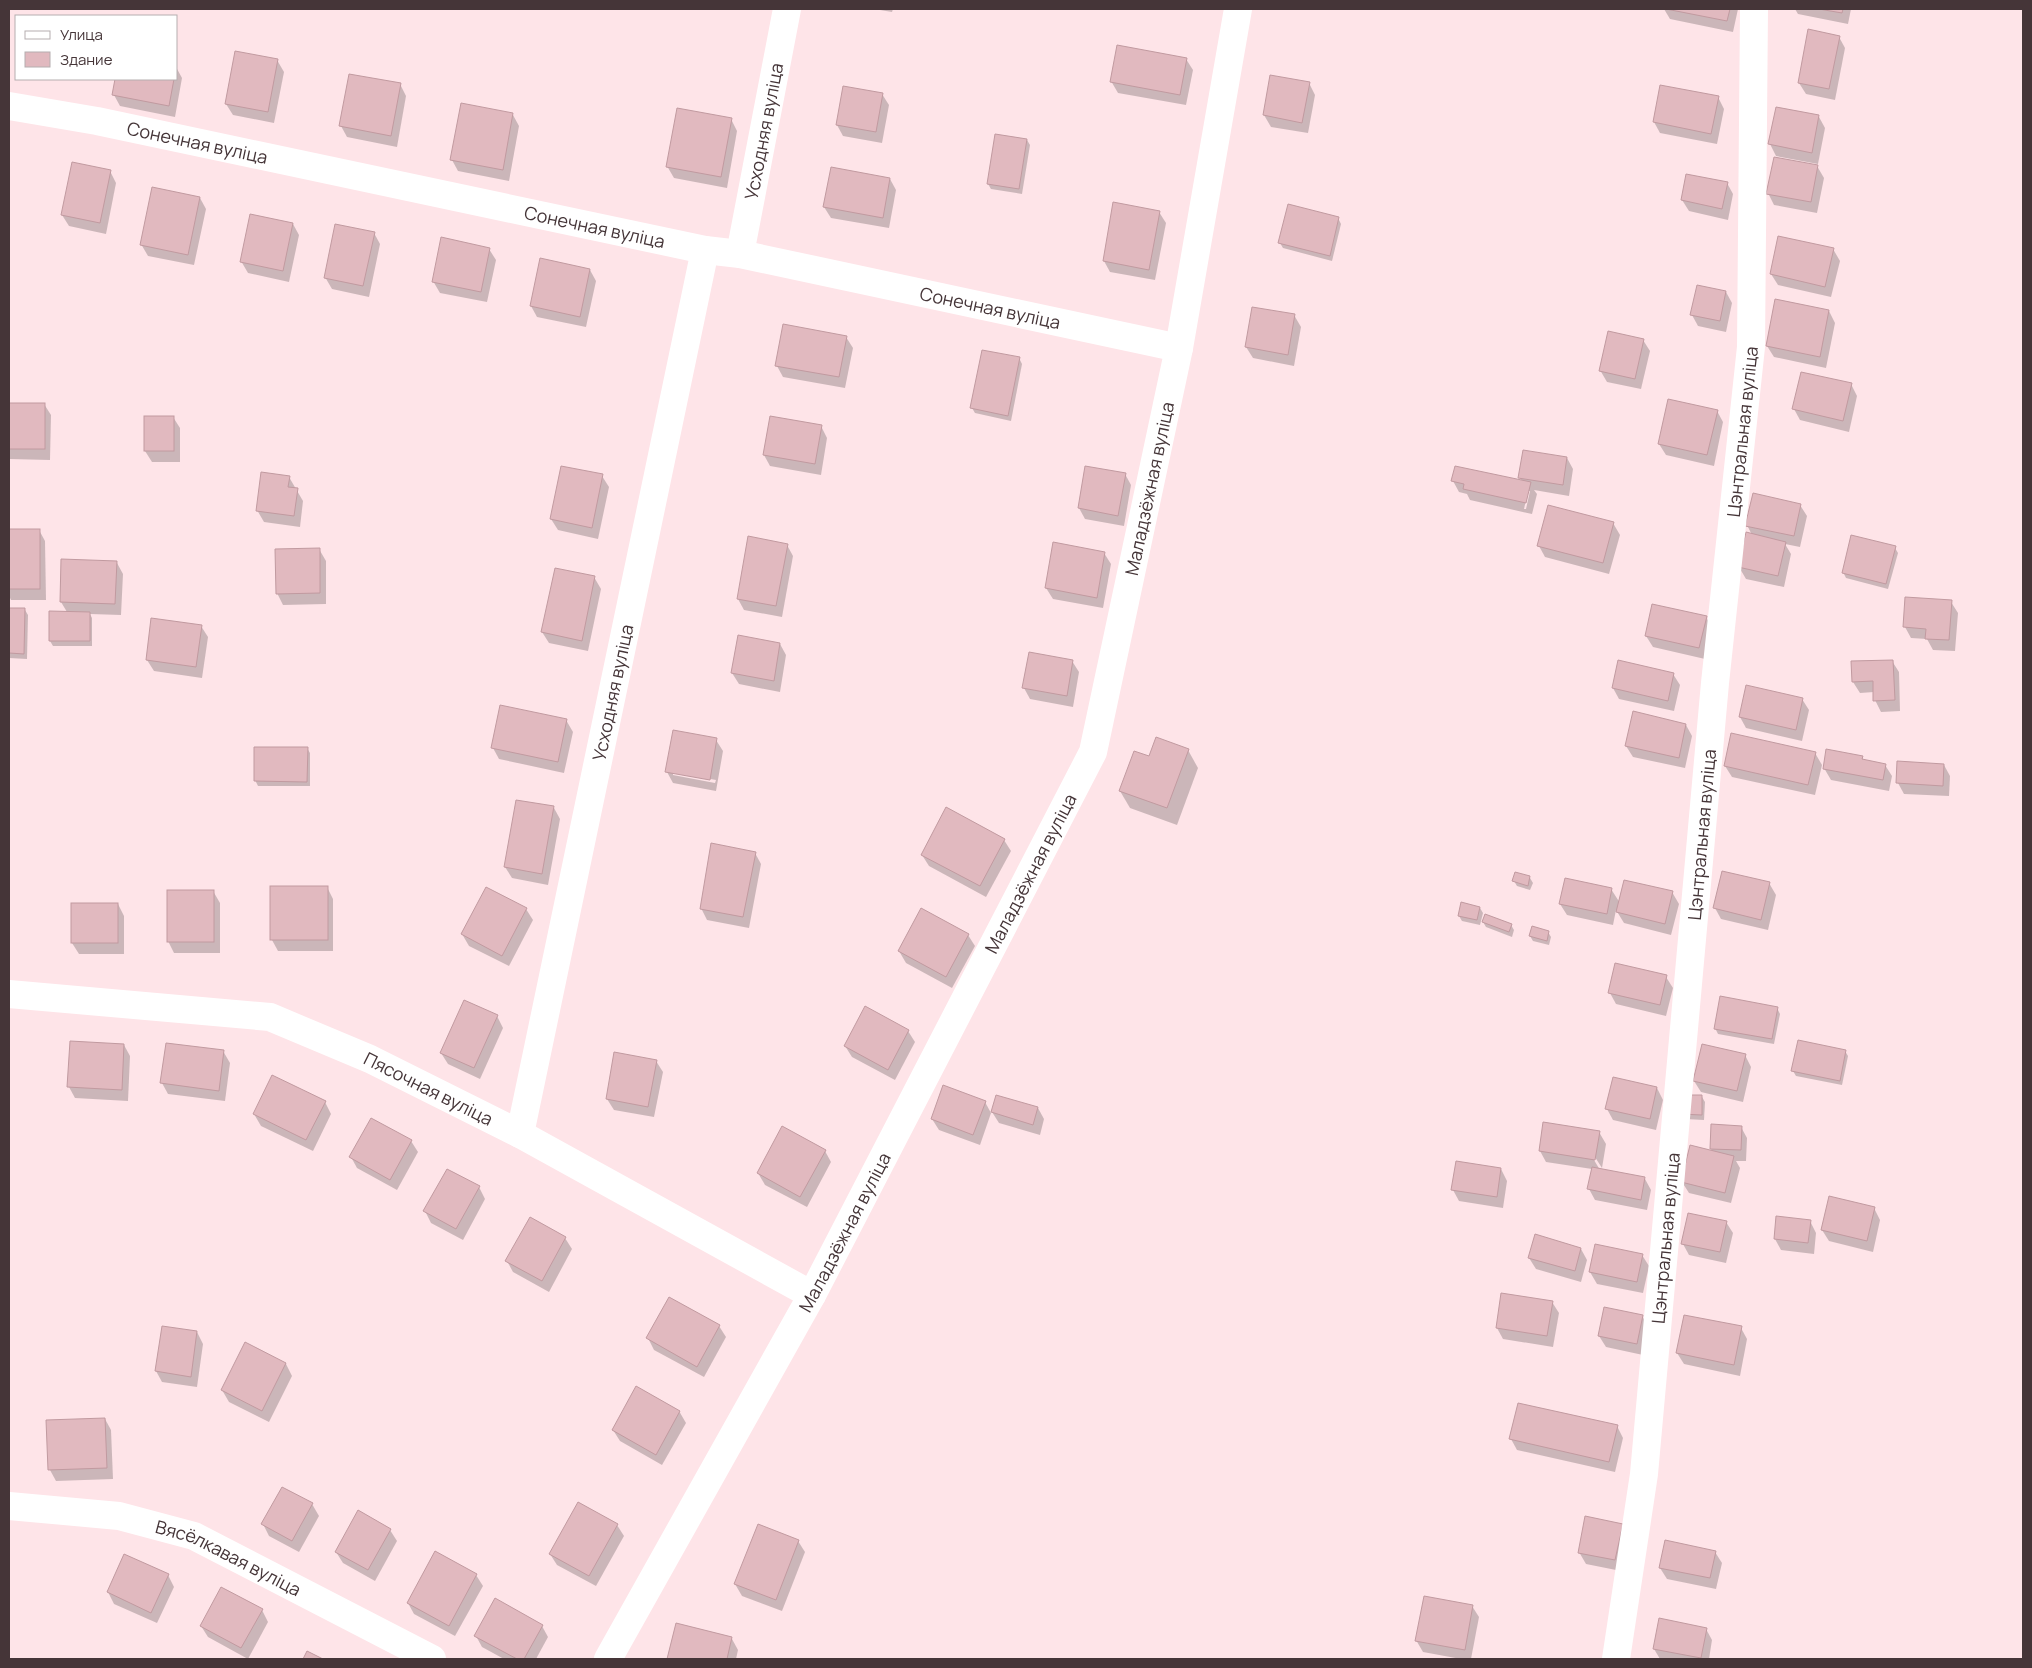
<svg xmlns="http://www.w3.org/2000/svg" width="2032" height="1668" viewBox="0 0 2032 1668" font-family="Manrope,sans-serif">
<rect width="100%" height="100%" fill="#fee4e8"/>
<g fill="#0003" fill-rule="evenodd">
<path d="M874,9H893L892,12Z"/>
<path d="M1664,9H1738L1733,32L1670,19Z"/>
<path d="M1795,9H1851L1848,24L1798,14Z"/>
<path d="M1839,37L1845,48L1835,100L1806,94L1799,83Z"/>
<path d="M1186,59L1193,70L1186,105L1118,93L1111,81Z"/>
<path d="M277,60L284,72L274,123L233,115L226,104Z"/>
<path d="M176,67L182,78L175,117L120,106L114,95L117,79H176Z"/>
<path d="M1271,76L1309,83L1315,95L1308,133L1271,127L1264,115Z"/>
<path d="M400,84L406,96L397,147L347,137L341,126Z"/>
<path d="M882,94L889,105L882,143L843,136L837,125Z"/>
<path d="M1718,97L1724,109L1717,144L1660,133L1654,122Z"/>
<path d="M513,115L519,126L509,181L458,171L452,160Z"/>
<path d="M1819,117L1825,128L1818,164L1776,156L1770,144Z"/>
<path d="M731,119L737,131L727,188L674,178L667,166Z"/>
<path d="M1027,140L1030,145L1022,194L991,189L988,184Z"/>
<path d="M1817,166L1824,178L1817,213L1774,205L1768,193Z"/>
<path d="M110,171L116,183L106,234L69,226L62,215Z"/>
<path d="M890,179L896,190L889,228L831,218L824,207Z"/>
<path d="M1727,183L1733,194L1728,220L1689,211L1682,200Z"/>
<path d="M200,198L206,209L194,265L148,256L141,244Z"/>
<path d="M1159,212L1166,223L1155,280L1110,272L1104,261Z"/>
<path d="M1338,218L1341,224L1332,261L1283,248L1280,243Z"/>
<path d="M293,224L299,235L289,282L248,273L241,261Z"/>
<path d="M374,233L380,244L369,297L332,289L325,277Z"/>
<path d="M489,249L496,260L487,302L440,293L433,281Z"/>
<path d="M1833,249L1840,261L1831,297L1778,285L1771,274Z"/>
<path d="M590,270L596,281L586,327L537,317L531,306Z"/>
<path d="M1726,292L1732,303L1726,332L1698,326L1692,315Z"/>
<path d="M1829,311L1835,323L1826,368L1774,357L1767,346Z"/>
<path d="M1294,315L1301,327L1294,366L1253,358L1246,347Z"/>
<path d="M846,337L853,348L845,388L783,377L777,366Z"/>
<path d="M1643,340L1650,351L1641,389L1607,382L1600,370Z"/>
<path d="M1019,358L1022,364L1011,421L975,413L972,408Z"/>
<path d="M1851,384L1857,396L1849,432L1800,420L1794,409Z"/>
<path d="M9,404H44L51,415L50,460L9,459Z"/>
<path d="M1717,411L1723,422L1714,466L1666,455L1659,444Z"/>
<path d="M173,417L180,428V462H152L145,451Z"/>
<path d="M821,426L827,438L821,475L770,466L764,455Z"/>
<path d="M1567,458L1573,469L1569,496L1534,490L1537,494L1532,514L1470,500L1467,494L1459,492L1453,481H1522L1519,477ZM1528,491H1530L1526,509H1524Z"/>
<path d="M1125,474L1131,485L1124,526L1085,519L1079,508Z"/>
<path d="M602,476L609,487L598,539L558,530L551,519Z"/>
<path d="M289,477L303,501L300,527L264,522L257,510Z"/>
<path d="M1800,505L1807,516L1800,547L1785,544L1791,554L1784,587L1746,579L1739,567L1752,535L1747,525Z"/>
<path d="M1613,523L1620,535L1609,574L1545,557L1539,546Z"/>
<path d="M39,530L45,541L46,600H11L9,596V531Z"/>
<path d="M787,545L793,556L782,617L744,610L738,599Z"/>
<path d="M1895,548L1898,553L1888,589L1846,578L1843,572Z"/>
<path d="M319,549L326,561V604L283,605L277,593Z"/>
<path d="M1104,553L1111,564L1103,608L1053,599L1046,588Z"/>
<path d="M117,563L123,574L121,615L90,614L92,618V646H53L50,641L67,612L61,602Z"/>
<path d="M594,577L601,589L588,651L549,643L542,632Z"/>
<path d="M1951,602L1958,613L1955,651L1933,650L1927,639L1911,638L1905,627Z"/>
<path d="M9,609L25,610L28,615L27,659L9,658Z"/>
<path d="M1706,617L1712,628L1705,659L1653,647L1646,636Z"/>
<path d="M201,626L208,637L202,678L154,671L147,660Z"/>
<path d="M780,644L786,655L780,692L739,684L732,673Z"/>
<path d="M1072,661L1079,672L1073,707L1030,699L1024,688Z"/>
<path d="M1892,661L1899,672L1900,711L1881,712L1875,700L1874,692L1860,693L1853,682Z"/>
<path d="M1673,674L1680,685L1674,711L1619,699L1613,688Z"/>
<path d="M1802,699L1809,710L1802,741L1746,728L1740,717Z"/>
<path d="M566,720L573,732L564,773L499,759L493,748Z"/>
<path d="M1686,725L1692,736L1685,768L1633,757L1626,746Z"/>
<path d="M716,740L723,751L716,791L673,783L667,772ZM673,772L716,780L715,783L673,775Z"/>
<path d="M307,748L310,753V786H258L255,780Z"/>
<path d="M1188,750L1198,768L1177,825L1130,808L1120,791L1150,757Z"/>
<path d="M1815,753L1822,765L1815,795L1732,777L1725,766Z"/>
<path d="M1862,757L1864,761L1885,765L1892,776L1889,791L1831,780L1824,768Z"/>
<path d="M1944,765L1950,776L1949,796L1904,794L1898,783Z"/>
<path d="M554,808L560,819L548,885L512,878L505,867Z"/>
<path d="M1004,840L1011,851L986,897L929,866L922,855Z"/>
<path d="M755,853L761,864L749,928L707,920L701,908Z"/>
<path d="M1530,878L1533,883L1530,890L1517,886L1514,881Z"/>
<path d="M1769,883L1776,895L1768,930L1721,919L1715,908Z"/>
<path d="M272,887H327L333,899V951H278L272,940Z"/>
<path d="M1611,889L1620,903L1672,892L1679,904L1671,935L1624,923L1616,910L1613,925L1567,915L1560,904Z"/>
<path d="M213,891L220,903V953H174L168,941Z"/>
<path d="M118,904L124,916V954H79L72,943Z"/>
<path d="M1480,908L1483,913L1480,925L1462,921L1459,916Z"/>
<path d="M526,909L533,920L509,966L469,946L462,934Z"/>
<path d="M1483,922L1511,925L1514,930L1512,937L1486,927Z"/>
<path d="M1548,932L1551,937L1549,945L1533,941L1530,936Z"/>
<path d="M968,935L975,946L952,988L906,963L899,951Z"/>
<path d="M1666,977L1673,988L1666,1016L1616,1004L1610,993Z"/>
<path d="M1777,1008L1780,1014L1774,1044L1718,1034L1715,1028Z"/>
<path d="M497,1016L503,1028L480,1079L448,1064L441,1053Z"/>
<path d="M908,1031L915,1042L895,1080L852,1057L845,1046Z"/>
<path d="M124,1045L130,1056L128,1101L75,1098L69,1087Z"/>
<path d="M223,1051L230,1063L225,1101L168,1094L162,1083Z"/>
<path d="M1845,1051L1848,1056L1842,1085L1796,1076L1793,1071Z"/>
<path d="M1745,1055L1751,1067L1743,1102L1701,1092L1694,1081Z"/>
<path d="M656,1061L663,1072L654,1117L614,1110L607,1099Z"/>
<path d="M1657,1088L1663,1100L1656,1130L1613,1120L1607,1109Z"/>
<path d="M1702,1097L1705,1102L1704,1120L1685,1119Z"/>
<path d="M325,1102L331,1114L313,1151L261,1126L254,1114Z"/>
<path d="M985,1102L991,1113L980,1145L939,1130L932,1119Z"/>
<path d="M1038,1108L1044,1119L1040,1135L999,1123L992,1112Z"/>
<path d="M1741,1127L1747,1138L1746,1161H1736L1740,1168L1731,1203L1689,1193L1682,1182L1713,1152L1711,1149Z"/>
<path d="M1599,1132L1606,1144L1602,1168L1593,1154L1591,1155L1600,1170L1645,1179L1651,1190L1647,1210L1595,1200L1589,1189L1592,1169L1546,1162L1540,1151Z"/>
<path d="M411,1141L418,1152L397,1190L357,1168L351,1157Z"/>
<path d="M825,1151L831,1162L807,1207L765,1185L758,1173Z"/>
<path d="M1501,1169L1507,1181L1503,1208L1459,1201L1453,1190Z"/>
<path d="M479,1187L485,1199L463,1240L431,1223L425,1211Z"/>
<path d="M1874,1208L1880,1220L1873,1252L1829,1241L1822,1230Z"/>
<path d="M530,1219L565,1238L572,1249L549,1292L513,1272L507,1261Z"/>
<path d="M1810,1221L1816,1233L1814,1254L1781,1250L1775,1239Z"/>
<path d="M1726,1222L1733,1233L1726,1263L1689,1255L1683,1244Z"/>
<path d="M1581,1249L1587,1260L1581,1282L1536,1269L1529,1258Z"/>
<path d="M1642,1255L1649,1266L1643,1293L1597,1284L1590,1272Z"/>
<path d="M1502,1294L1552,1302L1559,1313L1553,1347L1503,1339L1497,1328Z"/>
<path d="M1642,1316L1649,1328L1643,1355L1606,1347L1599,1336Z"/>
<path d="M719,1326L726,1337L704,1377L654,1350L648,1338Z"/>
<path d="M1741,1328L1747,1339L1740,1376L1684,1364L1677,1353Z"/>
<path d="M197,1332L203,1344L197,1387L162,1382L156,1371Z"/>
<path d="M246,1344L286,1364L292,1376L269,1422L229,1402L222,1390Z"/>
<path d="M679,1411L686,1423L662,1465L620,1441L613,1430Z"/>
<path d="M105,1419L111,1430L113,1479L56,1481L50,1470L48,1421Z"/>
<path d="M1617,1426L1623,1438L1615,1472L1517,1450L1511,1439Z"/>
<path d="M282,1488L312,1504L319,1516L299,1552L269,1536L263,1524Z"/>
<path d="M617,1525L624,1536L596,1586L557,1565L550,1554Z"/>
<path d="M1622,1525L1621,1571L1586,1564L1579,1552Z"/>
<path d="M390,1530L397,1541L375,1581L343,1563L336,1552Z"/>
<path d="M798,1541L805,1552L782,1611L742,1596L735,1584Z"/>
<path d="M1715,1552L1722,1563L1716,1589L1667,1579L1660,1568Z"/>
<path d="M168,1575L174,1587L157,1623L114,1604L108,1592Z"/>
<path d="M476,1575L483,1586L455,1636L414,1614L408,1603Z"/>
<path d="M1472,1606L1479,1617L1471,1659H1461L1423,1652L1416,1640Z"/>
<path d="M262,1610L268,1622L248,1659L208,1637L201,1626Z"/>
<path d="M677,1625L732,1639L738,1650L736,1659H668Z"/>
<path d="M542,1626L548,1637L536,1659H504L482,1647L476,1636Z"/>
<path d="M1706,1629L1712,1640L1709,1659H1660L1654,1649Z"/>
</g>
<g fill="#e1b9bf" stroke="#c19aa0">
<path d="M1666,9H1730L1727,21Z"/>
<path d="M1819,9H1843L1842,13Z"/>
<path d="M1808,29L1840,36L1829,89L1798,83Z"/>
<path d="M1117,45L1187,58L1180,95L1110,82Z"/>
<path d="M235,51L278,59L268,112L225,104Z"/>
<path d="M349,74L401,83L391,136L339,126Z"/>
<path d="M1270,75L1310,82L1302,123L1263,115Z"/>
<path d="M115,79H174L169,106L112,95Z"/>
<path d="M1660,85L1719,96L1711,134L1653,122Z"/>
<path d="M843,86L883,93L876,132L836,125Z"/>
<path d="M461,103L513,113L503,170L450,160Z"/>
<path d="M1776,107L1819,115L1812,153L1768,144Z"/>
<path d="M677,108L732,118L721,177L666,167Z"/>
<path d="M995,134L1027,139L1019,189L987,184Z"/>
<path d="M1774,157L1818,165L1811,202L1766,194Z"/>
<path d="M72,162L111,170L100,223L61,215Z"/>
<path d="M831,167L890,178L883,218L823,207Z"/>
<path d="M1686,174L1728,182L1722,209L1681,200Z"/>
<path d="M152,187L200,197L188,255L140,245Z"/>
<path d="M1113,202L1160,211L1149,270L1103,261Z"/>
<path d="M1288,204L1339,217L1330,256L1278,243Z"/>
<path d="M250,214L293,223L283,271L240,262Z"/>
<path d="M335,224L375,232L363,286L324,278Z"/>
<path d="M1778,236L1834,248L1825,287L1770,274Z"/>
<path d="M441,237L490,248L481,292L432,282Z"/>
<path d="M540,258L590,269L580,317L530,306Z"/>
<path d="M1697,285L1726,291L1720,321L1690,315Z"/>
<path d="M1775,299L1829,310L1820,357L1766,346Z"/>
<path d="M1252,307L1295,314L1288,355L1245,347Z"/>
<path d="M783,324L847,336L839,377L775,366Z"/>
<path d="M1608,331L1644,339L1635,379L1599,371Z"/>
<path d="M982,350L1020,357L1008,416L970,408Z"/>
<path d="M1801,372L1852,383L1843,421L1792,409Z"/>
<path d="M1668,399L1718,410L1707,455L1658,444Z"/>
<rect x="9" y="403" width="36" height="46"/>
<rect x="144" y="416" width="30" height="35"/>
<path d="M770,416L822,425L815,464L763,455Z"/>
<path d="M1523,450L1567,457L1563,485L1518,478Z"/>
<path d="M561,466L603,474L592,528L550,519Z"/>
<path d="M1085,466L1126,473L1118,516L1078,508Z"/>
<path d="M1455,466L1531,482L1526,503L1463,489L1464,484L1451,481Z"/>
<path d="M261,472L290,476L288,487L298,488L294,516L256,511Z"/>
<path d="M1753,493L1801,504L1794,536L1745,526Z"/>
<path d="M1548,505L1614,522L1603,563L1537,546Z"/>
<rect x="9" y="529" width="31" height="60"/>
<path d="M1746,532L1786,542L1778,576L1738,567Z"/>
<path d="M1851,535L1896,546L1886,584L1842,573Z"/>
<path d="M748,536L788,544L776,606L737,599Z"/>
<path d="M1053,542L1105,552L1097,598L1045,588Z"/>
<path d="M320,548V593L276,594L275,549Z"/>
<path d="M61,559L117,561L115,604L60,602Z"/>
<path d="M555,568L595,576L582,641L541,632Z"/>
<path d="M1905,597L1952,600L1949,640L1925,639L1926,629L1903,627Z"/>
<path d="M1652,604L1707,616L1699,648L1645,636Z"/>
<path d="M9,608H25L24,654L9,653Z"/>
<path d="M49,611L90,612V641H49Z"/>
<path d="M151,618L202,625L196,667L146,660Z"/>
<path d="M738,635L780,643L774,681L731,673Z"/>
<path d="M1029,652L1073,660L1067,696L1022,688Z"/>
<path d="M1618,660L1674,673L1668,701L1612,688Z"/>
<path d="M1893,660L1895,700L1873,701V681L1852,682L1851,661Z"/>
<path d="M1746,685L1803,698L1796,730L1739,717Z"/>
<path d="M500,705L567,719L558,762L491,748Z"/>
<path d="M1633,711L1686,724L1679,758L1625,746Z"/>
<path d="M673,730L717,738L710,780L665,772Z"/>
<path d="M1731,733L1816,752L1808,785L1724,766Z"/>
<path d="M1156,737L1189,749L1167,808L1119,791L1134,751L1149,756Z"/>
<path d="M254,747H308L307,782L254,781Z"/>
<path d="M1826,749L1863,756L1862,759L1886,764L1883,780L1823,769Z"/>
<path d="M1897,761L1944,764L1943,786L1896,783Z"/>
<path d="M516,800L554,806L542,874L504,867Z"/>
<path d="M946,807L1005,839L980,886L921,855Z"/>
<path d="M711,843L756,852L743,917L700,909Z"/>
<path d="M1722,871L1770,882L1761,920L1713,908Z"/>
<path d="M1515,872L1530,876L1528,886L1512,881Z"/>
<path d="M1565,878L1612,888L1607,914L1559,904Z"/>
<path d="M1624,880L1673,891L1665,924L1616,912Z"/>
<rect x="270" y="886" width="58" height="54"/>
<path d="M486,887L527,908L502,956L461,934Z"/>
<rect x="167" y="890" width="47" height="52"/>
<path d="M1461,902L1480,907L1477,920L1458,916Z"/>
<rect x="71" y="903" width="47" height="40"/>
<path d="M921,908L969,934L946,977L898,951Z"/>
<path d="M1485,914L1512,924L1509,932L1482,922Z"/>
<path d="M1532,926L1549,931L1547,941L1529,936Z"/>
<path d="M1615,963L1667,975L1660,1005L1608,993Z"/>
<path d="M1720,996L1778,1007L1772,1039L1714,1029Z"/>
<path d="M464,1000L498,1015L474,1068L440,1053Z"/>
<path d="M865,1006L909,1030L888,1070L844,1046Z"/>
<path d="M1798,1040L1846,1050L1840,1081L1791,1071Z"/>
<path d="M70,1041L124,1044L122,1090L67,1087Z"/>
<path d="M166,1043L224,1050L219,1091L160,1083Z"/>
<path d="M1702,1044L1746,1054L1737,1091L1693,1081Z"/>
<path d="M614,1052L657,1060L648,1107L606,1099Z"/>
<path d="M272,1075L326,1101L306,1140L253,1114Z"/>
<path d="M1613,1077L1657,1087L1650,1119L1605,1109Z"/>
<path d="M943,1085L986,1101L973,1135L931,1119Z"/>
<path d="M996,1095L1038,1107L1033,1125L991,1112Z"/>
<path d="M1682,1095H1702V1115L1680,1114Z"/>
<path d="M371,1118L412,1140L390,1180L349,1157Z"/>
<path d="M1543,1122L1600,1131L1595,1160L1539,1151Z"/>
<path d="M1711,1124L1742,1126L1741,1150L1710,1149Z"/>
<path d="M782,1126L826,1150L800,1197L757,1173Z"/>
<path d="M1690,1145L1734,1156L1725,1193L1681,1182Z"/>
<path d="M1456,1161L1501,1168L1497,1197L1451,1190Z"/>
<path d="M1592,1167L1645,1177L1641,1200L1587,1189Z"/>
<path d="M447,1169L480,1186L456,1229L423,1211Z"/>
<path d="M1829,1196L1875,1207L1867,1241L1821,1230Z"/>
<path d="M1688,1213L1727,1221L1720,1252L1681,1244Z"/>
<path d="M1776,1216L1811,1220L1808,1243L1774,1239Z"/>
<path d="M530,1217L566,1237L542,1281L505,1261Z"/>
<path d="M1535,1234L1581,1248L1575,1271L1528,1258Z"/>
<path d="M1595,1244L1643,1254L1637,1282L1589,1272Z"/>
<path d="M1501,1293L1553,1301L1547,1336L1496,1328Z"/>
<path d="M669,1297L720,1325L697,1367L646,1338Z"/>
<path d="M1604,1307L1643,1315L1637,1344L1598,1336Z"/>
<path d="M1684,1315L1742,1326L1734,1365L1676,1353Z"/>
<path d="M162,1326L197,1331L191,1377L155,1371Z"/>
<path d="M245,1342L286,1363L262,1411L221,1390Z"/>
<path d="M636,1386L680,1411L656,1455L612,1430Z"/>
<path d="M1518,1403L1618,1425L1609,1462L1509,1439Z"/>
<path d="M105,1418L107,1468L48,1470L46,1420Z"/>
<path d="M282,1487L313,1503L292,1541L261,1524Z"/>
<path d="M578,1502L618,1524L589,1576L549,1554Z"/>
<path d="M358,1510L391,1529L368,1570L335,1552Z"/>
<path d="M1585,1516L1623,1524L1615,1560L1578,1553Z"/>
<path d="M758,1524L799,1540L776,1600L734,1584Z"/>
<path d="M1665,1540L1716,1551L1710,1578L1659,1568Z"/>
<path d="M435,1551L477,1574L449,1626L407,1603Z"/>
<path d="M124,1554L169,1574L151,1613L107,1592Z"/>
<path d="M221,1587L263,1609L241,1648L200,1626Z"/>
<path d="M1424,1596L1473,1605L1465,1650L1415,1641Z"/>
<path d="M495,1598L543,1625L524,1659H517L474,1636Z"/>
<path d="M1659,1618L1707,1628L1701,1658L1653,1649Z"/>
<path d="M676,1623L732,1637L727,1659H667Z"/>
<path d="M307,1651L323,1659H303Z"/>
</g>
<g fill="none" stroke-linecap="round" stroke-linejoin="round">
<g stroke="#fff" stroke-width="28">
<path id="s1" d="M9,106L97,121L705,250L740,254L1179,348"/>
<path id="s2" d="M740,254L787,9"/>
<path id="s3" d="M9,994L270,1017L370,1059L520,1134L812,1295"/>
<path id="s4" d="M520,1134L705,250"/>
<path id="s5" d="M9,1506L119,1516L194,1536L432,1659"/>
<path id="s6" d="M608,1659L812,1295L1093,752L1179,348L1238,9"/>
<path id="s7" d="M1616,1659L1644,1474L1715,683L1751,347L1754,9"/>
</g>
</g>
<g text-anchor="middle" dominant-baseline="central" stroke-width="4.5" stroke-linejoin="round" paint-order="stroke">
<g font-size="18" fill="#453538" stroke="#fff">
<text stroke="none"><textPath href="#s2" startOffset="125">Усходняя вуліца</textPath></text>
<text stroke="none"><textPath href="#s1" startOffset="192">Сонечная вуліца</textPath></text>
<text stroke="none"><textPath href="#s1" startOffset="598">Сонечная вуліца</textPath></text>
<text stroke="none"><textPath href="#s1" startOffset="1002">Сонечная вуліца</textPath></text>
<text stroke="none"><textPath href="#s7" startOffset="1234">Цэнтральная вуліца</textPath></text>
<text stroke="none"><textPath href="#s6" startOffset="1298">Маладзёжная вуліца</textPath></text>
<text stroke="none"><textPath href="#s4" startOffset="451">Усходняя вуліца</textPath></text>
<text stroke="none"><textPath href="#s7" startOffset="829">Цэнтральная вуліца</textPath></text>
<text stroke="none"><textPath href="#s6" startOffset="892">Маладзёжная вуліца</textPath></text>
<text stroke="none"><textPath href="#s3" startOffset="436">Пясочная вуліца</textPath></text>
<text stroke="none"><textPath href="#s6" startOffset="488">Маладзёжная вуліца</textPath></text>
<text stroke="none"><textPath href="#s7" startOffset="424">Цэнтральная вуліца</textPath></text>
<text stroke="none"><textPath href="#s5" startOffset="228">Вясёлкавая вуліца</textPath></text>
</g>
</g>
<rect width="2032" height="1668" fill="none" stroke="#453538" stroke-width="20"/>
<rect x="15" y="15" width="162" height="65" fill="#ffffff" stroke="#b5aeaf"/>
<rect x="25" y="31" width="25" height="8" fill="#ffffff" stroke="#b5aeaf"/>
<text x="60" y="40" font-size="15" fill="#453538">Улица</text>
<rect x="25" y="52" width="25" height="15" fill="#e1b9bf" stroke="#b5aeaf"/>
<text x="60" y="65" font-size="15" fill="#453538">Здание</text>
</svg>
